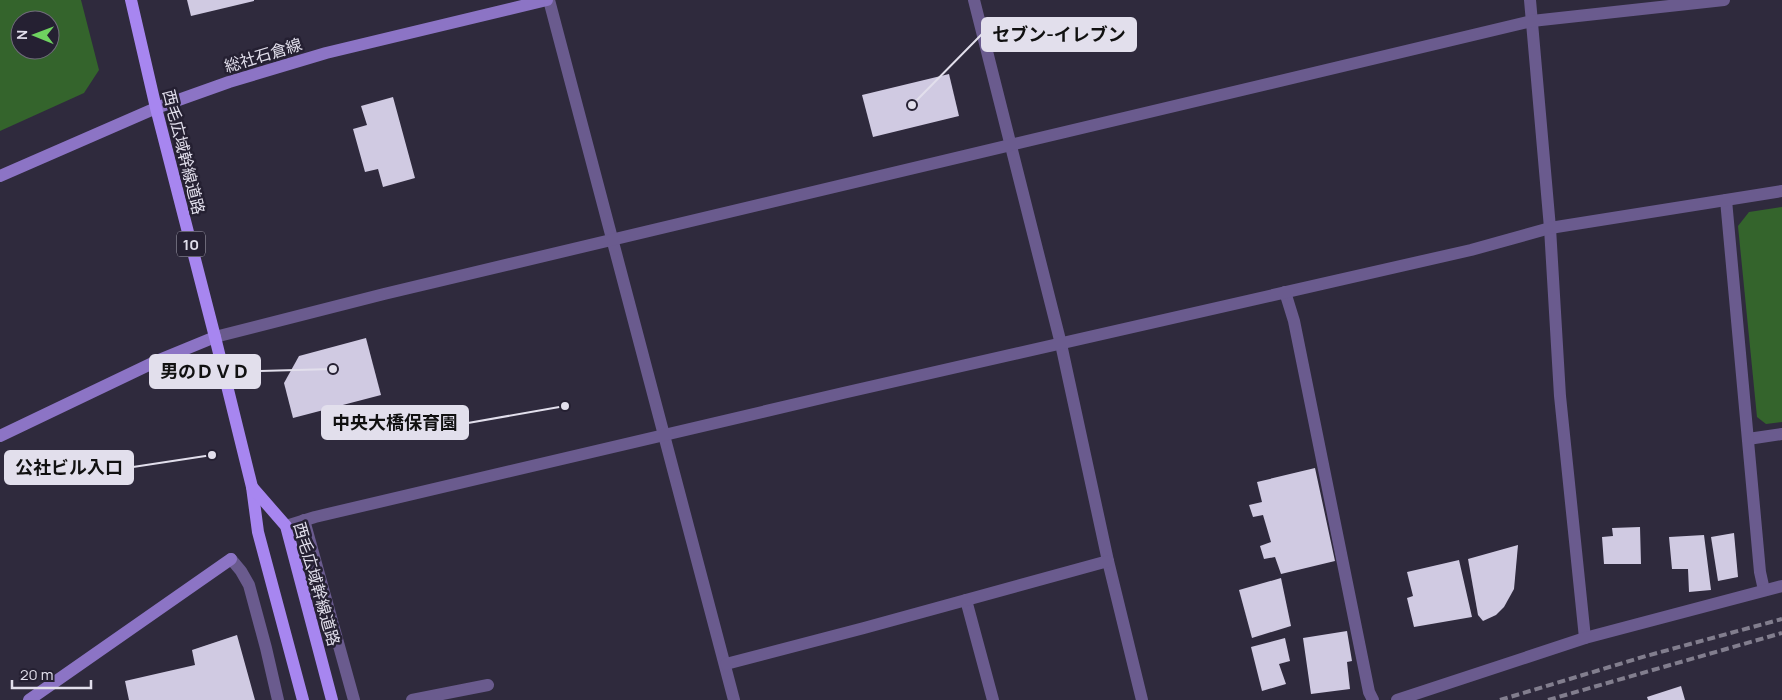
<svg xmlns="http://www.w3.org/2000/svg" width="1782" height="700" viewBox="0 0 1782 700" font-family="Manrope,'Noto Sans JP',sans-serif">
<rect width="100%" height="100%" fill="#2f2a3d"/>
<g fill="#34642c" fill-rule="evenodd">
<path d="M0,0H81L99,70L84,93L0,131ZM20,20H50V50H20Z"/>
<path d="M1782,207V422L1766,424L1757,417L1738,226L1749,212Z"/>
</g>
<g fill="#d0cae2">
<path d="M187,0H254V1L191,16Z"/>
<path d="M949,74L959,116L873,137L862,95Z"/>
<path d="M393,97L415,178L383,187L378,169L365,172L353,129L367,125L361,106Z"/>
<path d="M366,338L381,395L293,418L284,383L299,356Z"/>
<path d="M1315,468L1335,561L1281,574L1275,557L1264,559L1260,546L1271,542L1263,515L1253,517L1249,505L1262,502L1257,482Z"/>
<path d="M1640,527L1641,564H1604L1602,537L1613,536L1612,528Z"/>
<path d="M1734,533L1738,577L1718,581L1711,537Z"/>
<path d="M1704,535L1711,590L1689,592L1688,569H1672L1669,537Z"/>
<path d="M1518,545L1514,589L1504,607L1496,615L1483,621L1478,615L1468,559Z"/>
<path d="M1459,560L1472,617L1414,627L1407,598L1413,596L1407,572Z"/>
<path d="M1281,578L1291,626L1252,638L1239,590Z"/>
<path d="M1347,631L1352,661L1347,662L1350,689L1311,694L1303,638Z"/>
<path d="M237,635L255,700H129L125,681L195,665L192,650Z"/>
<path d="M1285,638L1290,661L1279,664L1286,684L1262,691L1251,647Z"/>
<path d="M1681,686L1685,700H1648L1647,697Z"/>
</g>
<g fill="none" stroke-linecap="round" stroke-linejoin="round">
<g stroke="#6a5b8e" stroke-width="12">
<path d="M1748,439L1782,434"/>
<path d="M966,600L993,700"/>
<path d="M412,700L488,685"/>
</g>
<g stroke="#6a5b8e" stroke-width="12">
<path d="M549,0L734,700"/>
<path d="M974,0L1061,344L1108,561L1142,700"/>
<path d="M1530,0L1550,228L1560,396L1585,638"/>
<path d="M1726,200L1760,572L1764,590"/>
<path d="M1285,292L1294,321L1369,692L1373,700"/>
<path d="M215,337L384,294L1532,21L1724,0"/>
<path d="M304,520L354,700"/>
<path d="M286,526L315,517L843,393L1471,250L1550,228L1782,191"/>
<path d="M231,559L241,571L249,585L266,648L278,700"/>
<path d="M726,664L864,628L1108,561"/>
<path d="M1397,700L1585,638L1782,586"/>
</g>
<g stroke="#8c74c5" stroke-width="12">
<path d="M0,176L156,108L229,82L326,53L547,0"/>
<path d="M0,436L159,360L215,337"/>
<path d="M29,700L231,559"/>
</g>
<g stroke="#a786f0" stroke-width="12">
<path d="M131,0L156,108L215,337L252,487L258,532L303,700"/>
<path d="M252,487L286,526L332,700"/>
</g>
<g stroke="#827e8e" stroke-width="4" stroke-dasharray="8 4" stroke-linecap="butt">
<path d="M1500,700L1646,656L1782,619"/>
<path d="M1548,700L1782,633"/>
</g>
</g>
<g text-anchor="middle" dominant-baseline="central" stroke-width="5" stroke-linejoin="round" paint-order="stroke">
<rect fill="#252032" stroke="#a9a6b4" stroke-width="1" x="177" y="231.5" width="28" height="25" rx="4"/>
<g font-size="15" font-weight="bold" fill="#e2dfec">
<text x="191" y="244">10</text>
</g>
<g font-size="16" fill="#e2dfec" stroke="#252032">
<text transform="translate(263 55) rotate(-17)">総社石倉線</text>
<text transform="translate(184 152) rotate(76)">西毛広域幹線道路</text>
<text transform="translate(317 584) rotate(74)">西毛広域幹線道路</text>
</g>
</g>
<path fill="none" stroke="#e2dfec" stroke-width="2" d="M912 105L982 34M333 369L260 371M565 406L468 423M212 455L133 467"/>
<g fill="#e2dfec" stroke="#252032" stroke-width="2">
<circle cx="912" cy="105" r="5"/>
<circle cx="333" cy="369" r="5"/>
<circle cx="565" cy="406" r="5"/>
<circle cx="212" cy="455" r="5"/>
</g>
<g fill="#e2dfec" stroke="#e2dfec" stroke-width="2">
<rect x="982" y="18" width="154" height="33" rx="5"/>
<rect x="150" y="355" width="110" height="33" rx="5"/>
<rect x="322" y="406" width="146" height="33" rx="5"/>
<rect x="5" y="451" width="128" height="33" rx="5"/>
</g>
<g font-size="18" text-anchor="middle" font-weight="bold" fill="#111">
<text x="1059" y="41">セブン-イレブン</text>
<text x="205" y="378">男のＤＶＤ</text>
<text x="395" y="429">中央大橋保育園</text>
<text x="69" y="474">公社ビル入口</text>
</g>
<g transform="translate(35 35) rotate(271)"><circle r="24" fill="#252032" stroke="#716c7c"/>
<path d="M0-4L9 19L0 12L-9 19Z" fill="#6fd360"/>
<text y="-8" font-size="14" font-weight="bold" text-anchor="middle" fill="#e2dfec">N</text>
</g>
<path d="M12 680v8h79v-8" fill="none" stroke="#e2dfec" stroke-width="2.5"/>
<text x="20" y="680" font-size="15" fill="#e2dfec" stroke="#252032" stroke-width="4" paint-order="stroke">20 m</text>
</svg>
